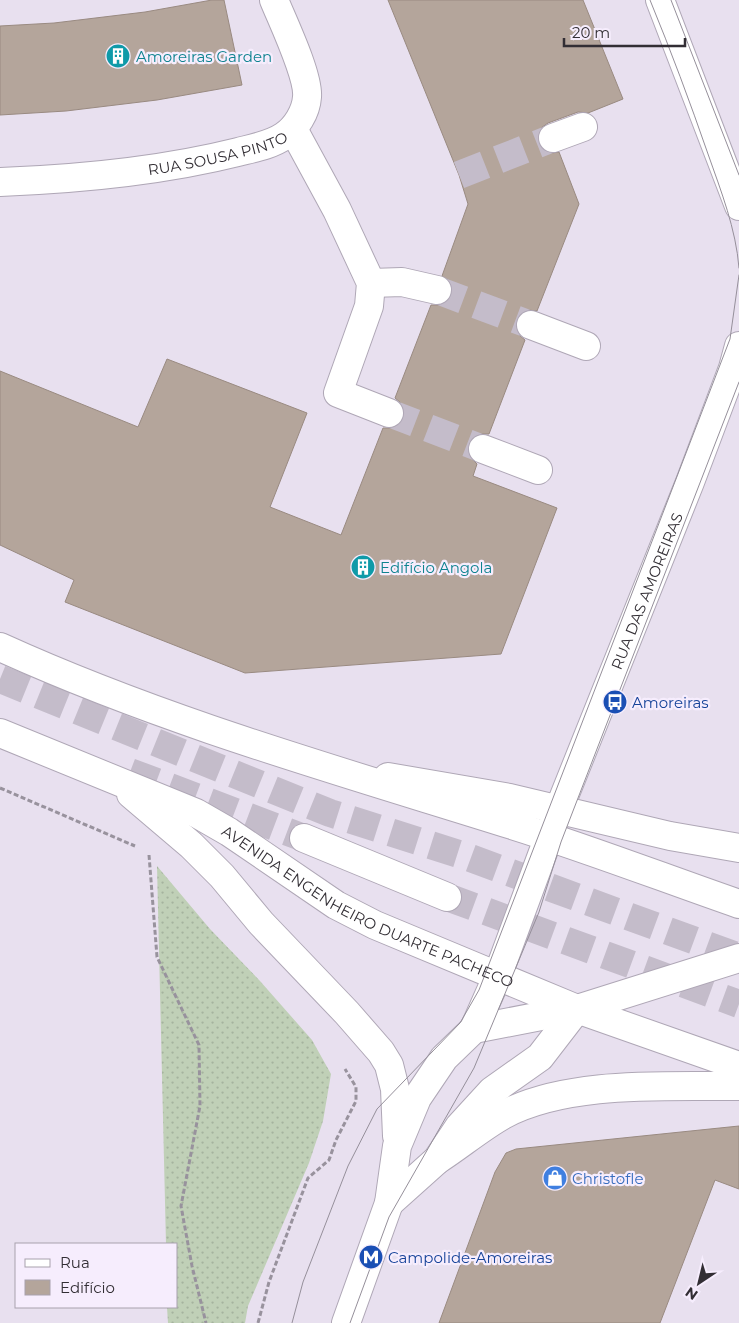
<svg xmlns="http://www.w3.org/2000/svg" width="739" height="1323" viewBox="0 0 739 1323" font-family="Montserrat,sans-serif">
<defs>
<pattern id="grass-dots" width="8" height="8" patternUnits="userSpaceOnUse" patternTransform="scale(1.25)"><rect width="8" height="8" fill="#c0d0b7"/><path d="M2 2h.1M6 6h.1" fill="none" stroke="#a5b39e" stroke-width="1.8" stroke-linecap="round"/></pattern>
</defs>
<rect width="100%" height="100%" fill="#e8e0ef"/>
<path fill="url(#grass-dots)" d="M157,866L210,929L260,981L312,1040L331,1074L323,1121L309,1163L248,1306L245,1323H168L167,1307H176V1244H166Z"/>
<g fill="#b4a59b" stroke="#998a81">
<path d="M212,0H224L242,85L157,100L66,111L0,115V26L54,23L145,12Z"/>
<path d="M388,0H583L623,99L588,113L578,112L548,123L541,128L538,135V143L543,150L551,153L559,152L579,204L537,311L528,310L522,313L517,319L516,328L519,335L525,340L489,434H481L474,437L468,444V452L471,458L477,464L473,476L557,508L501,654L245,673L65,602L74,580L0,545V371L138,427L167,359L307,413L270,507L341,535L383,428H392L399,425L403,419L404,410L401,403L395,398L431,305H442L449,300L452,294V285L442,276L468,204L459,175Z"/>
<path d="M739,1126V1189L715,1180L660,1323H439L495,1172L506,1153L516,1149Z"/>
</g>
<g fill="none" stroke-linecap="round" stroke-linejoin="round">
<g stroke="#c4bcca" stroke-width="28" stroke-dasharray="28 14" stroke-linecap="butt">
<path d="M459,175L553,138"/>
<path d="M437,290L531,325"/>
<path d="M389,413L483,449"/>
</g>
<g stroke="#c4bcca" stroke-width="28" stroke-dasharray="28 14" stroke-linecap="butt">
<path d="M0,679L330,813L462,855L739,957"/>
<path d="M130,772L304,838"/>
<path d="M447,897L739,1004"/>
</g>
<defs>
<g id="minor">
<path d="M660,0L739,206"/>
<path d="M293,129L337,210L371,283L369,306L338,393L389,413"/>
<path d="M553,138L583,127"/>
<path id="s1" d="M0,182C79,179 162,171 238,152C254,148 271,145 284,136C296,128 306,112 307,97C309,76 283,22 274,0"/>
<path d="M371,283L402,282L437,290"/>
<path d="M531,325L586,346"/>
<path d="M483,449L538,470"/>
<path d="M388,777L510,798L670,836L739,848"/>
<path id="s2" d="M474,1029L497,977L559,809L690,482L733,368L739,346"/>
</g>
<g id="major">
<path d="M0,647C165,722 340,771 512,825C589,849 664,878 739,904"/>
<path id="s3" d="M0,733L196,813L229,832L336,905L375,925L577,1009L739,1066"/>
<path d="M131,794L191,845L222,876L261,923L347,1013L381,1052L389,1065L395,1089L397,1136"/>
<path d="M437,1160C459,1146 480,1128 503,1115C568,1080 667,1087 739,1086"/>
<path d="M389,1203L437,1160L459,1127L492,1091L540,1057L577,1009"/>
<path d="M346,1323L389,1203L397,1146L417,1098L444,1058L474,1029L577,1009L739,958"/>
</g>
<path id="highway" d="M304,838L447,897"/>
</defs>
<use href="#minor" stroke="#afa7b6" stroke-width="30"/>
<use href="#major" stroke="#afa7b6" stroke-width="30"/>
<use href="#highway" stroke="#afa7b6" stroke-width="30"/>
<g stroke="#98929d" stroke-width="3" stroke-dasharray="5 2.5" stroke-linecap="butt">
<path d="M0,788L135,846"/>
<path d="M149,855L157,957L199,1045L200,1106L181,1206L192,1266L206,1323"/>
<path d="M258,1323L269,1282L308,1178L329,1160L336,1140L356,1101V1087L345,1069"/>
</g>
<use href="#minor" stroke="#fff" stroke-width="28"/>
<use href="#major" stroke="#fff" stroke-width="28"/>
<use href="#highway" stroke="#fff" stroke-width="28"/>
<g stroke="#958f9a" stroke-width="1">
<path d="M650,0C671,51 690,102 708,154C721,191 736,229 739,268"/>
<path d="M671,0L739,175"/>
<path d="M292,1323L303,1282L348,1166L377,1109L460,1023L479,990L730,339L739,275"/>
<path d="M350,1323L389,1217L474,1068L539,912L561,842L739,382"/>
</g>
</g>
<defs>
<symbol id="building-disc" viewBox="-11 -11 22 22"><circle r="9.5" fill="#0f9aa8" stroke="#f6edfd"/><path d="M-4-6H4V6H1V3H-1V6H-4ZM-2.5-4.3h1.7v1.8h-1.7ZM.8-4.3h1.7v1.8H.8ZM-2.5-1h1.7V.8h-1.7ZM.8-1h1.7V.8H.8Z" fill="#fff"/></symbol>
<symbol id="bus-disc" viewBox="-11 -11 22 22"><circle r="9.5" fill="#1a4fb4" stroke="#f6edfd"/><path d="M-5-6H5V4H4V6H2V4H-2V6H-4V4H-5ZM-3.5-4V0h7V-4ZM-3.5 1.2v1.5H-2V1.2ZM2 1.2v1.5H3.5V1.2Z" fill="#fff"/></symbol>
<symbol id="shop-disc" viewBox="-11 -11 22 22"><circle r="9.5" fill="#3f7fe0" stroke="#f6edfd"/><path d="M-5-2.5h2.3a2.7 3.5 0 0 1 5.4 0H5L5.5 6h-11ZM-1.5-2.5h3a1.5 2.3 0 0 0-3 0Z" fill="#fff"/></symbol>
<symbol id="metro-disc" viewBox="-11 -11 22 22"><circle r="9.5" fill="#1a4fb4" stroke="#f6edfd"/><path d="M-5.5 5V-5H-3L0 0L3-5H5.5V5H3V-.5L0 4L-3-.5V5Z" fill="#fff"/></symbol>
</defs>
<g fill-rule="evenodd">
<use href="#building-disc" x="104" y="42" width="28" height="28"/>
<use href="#building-disc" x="349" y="553" width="28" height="28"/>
<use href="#bus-disc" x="601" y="688" width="28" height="28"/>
<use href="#shop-disc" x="541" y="1164" width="28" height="28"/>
<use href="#metro-disc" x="357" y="1243" width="28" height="28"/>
</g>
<g text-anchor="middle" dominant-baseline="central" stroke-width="4.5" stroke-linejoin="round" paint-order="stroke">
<g font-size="15" fill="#0d838f" stroke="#f6edfd" text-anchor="start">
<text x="136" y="56">Amoreiras Garden</text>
<text x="380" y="567">Edifício Angola</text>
</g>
<g font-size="15" fill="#322e34" stroke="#f6edfd">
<text stroke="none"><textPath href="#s1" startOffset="220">RUA SOUSA PINTO</textPath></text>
<text stroke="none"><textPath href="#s2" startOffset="471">RUA DAS AMOREIRAS</textPath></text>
<text stroke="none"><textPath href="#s3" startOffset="408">AVENIDA ENGENHEIRO DUARTE PACHECO</textPath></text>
</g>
<g font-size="15" fill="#164399" stroke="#f6edfd" text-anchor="start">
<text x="632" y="702">Amoreiras</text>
<text x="388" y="1257">Campolide-Amoreiras</text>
</g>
<g font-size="15" fill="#366cbe" stroke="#f6edfd" text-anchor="start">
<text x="572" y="1178">Christofle</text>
</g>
</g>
<rect x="15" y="1243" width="162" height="65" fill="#f6edfd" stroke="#a8a1ad"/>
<rect x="25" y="1259" width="25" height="8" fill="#ffffff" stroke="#a8a1ad"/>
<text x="60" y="1268" font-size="15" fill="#322e34">Rua</text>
<rect x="25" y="1280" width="25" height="15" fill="#b4a59b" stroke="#a8a1ad"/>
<text x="60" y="1293" font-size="15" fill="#322e34">Edifício</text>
<g transform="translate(699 1283) rotate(215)" stroke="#f6edfd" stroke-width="4" paint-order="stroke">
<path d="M0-4L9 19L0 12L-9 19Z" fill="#322e34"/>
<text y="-8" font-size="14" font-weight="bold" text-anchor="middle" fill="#322e34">N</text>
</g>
<path d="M564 38v8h121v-8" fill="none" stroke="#322e34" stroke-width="2.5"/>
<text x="572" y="38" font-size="15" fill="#322e34" stroke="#f6edfd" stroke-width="4" paint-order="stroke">20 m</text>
</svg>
